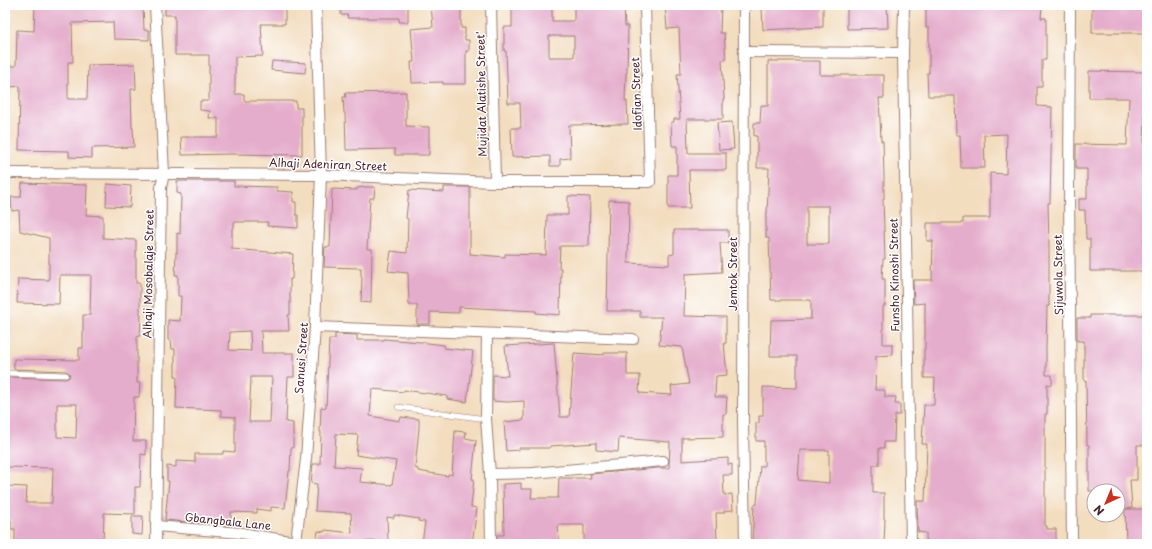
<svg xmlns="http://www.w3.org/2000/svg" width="1152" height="549" viewBox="0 0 1152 549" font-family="'Playpen Sans',sans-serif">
<rect width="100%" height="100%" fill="#fff"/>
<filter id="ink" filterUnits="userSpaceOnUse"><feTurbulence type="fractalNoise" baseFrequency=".025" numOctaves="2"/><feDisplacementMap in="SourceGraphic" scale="8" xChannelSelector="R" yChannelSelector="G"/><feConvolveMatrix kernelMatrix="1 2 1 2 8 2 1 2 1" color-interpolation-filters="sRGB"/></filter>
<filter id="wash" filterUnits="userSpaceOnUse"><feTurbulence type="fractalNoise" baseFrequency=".012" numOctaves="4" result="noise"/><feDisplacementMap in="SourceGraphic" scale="16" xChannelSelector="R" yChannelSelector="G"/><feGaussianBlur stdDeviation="0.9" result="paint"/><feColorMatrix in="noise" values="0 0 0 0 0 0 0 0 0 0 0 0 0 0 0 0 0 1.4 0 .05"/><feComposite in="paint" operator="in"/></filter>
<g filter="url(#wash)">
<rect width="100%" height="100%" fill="#f3ddbf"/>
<g id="blocks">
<g fill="#e5adcc" fill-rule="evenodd">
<path d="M35,5H131V6H143L144,30H149V40L114,39L113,22L72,23L73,62H68V99H87L88,65L135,64L136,89H131L132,128H133L134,147L92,148V158L69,157V151L19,150L20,86L11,87L10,66H16L17,30L34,31Z"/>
<path d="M165,5H285V24H261L263,56L235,57V94H244V101H296V108H302V155L231,154L182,155L181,137H218V118H209L210,111L200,110V101H209V55H175V15H165Z"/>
<path d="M341,5H408V22H399V18H347L348,15H341Z"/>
<path d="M431,5H461V28H465V40H469V51H466V84H443V82L412,83L411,62H414L411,29L433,27Z"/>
<path d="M512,5H552V21H574V5H624L625,26H628L627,73H626L625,101H627L628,124L569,125L570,158L560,159V166H550V156L512,157L511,128H521L520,103H508L506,51H504V27H512ZM549,36H574V57H549Z"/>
<path d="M665,5H721L720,33H724L726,60H722L724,99H723V119H687L688,153H726V170H689L690,208H668V175H677V146H672L671,122H674V119H680L677,74H681L679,28L667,29Z"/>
<path d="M812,5H823V27L763,30L762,8L812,6Z"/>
<path d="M847,5H887L888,28L847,29Z"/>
<path d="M926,5H1042L1041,18H1046V60H1042V87H1037V106L1052,107L1050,203H1048L1049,246V306H1047L1046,349V375H1052V385L1047,384V414H1045V526H1047V529H1056V544H926V533L918,532L917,501H925L927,444H922L924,405H934L935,378H924V349H925V303L914,304L913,280H932L933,241H927V223H963V218H990V173L1006,174L1007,134L984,135L985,168H961L960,135H956L955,96H928L927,73H929V28H926Z"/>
<rect x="1092" y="5" width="55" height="28"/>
<path d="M272,61L306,63L305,73L271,70Z"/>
<path d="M768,61H820V75H884V98H879L881,141H883L884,177V199H883L885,259H883L882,279H885V306H883V344H892V355L876,356L875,390H885V397H896L895,404H900V415H895L894,442H884V448H879V465H873V493H884V519H885L884,544H752L754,505L757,504L760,466H764V441H756V423H759V416H763V387L797,388V356H770L771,320L811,319V300H771L769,238H766V214H767L769,168H757V136H754V123H760L761,105L768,106ZM807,206H829V244H807ZM800,450H829V483L798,480Z"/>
<path d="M1089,71L1146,72L1144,145H1146V174H1147V206H1145L1147,237H1144L1145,271H1090V239H1086L1085,210H1079V199H1087V169H1076V144L1127,145L1129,98H1089Z"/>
<path d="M406,92V126L429,127V155H395V149L346,150L345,113H344L343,97H346L345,93Z"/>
<path d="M732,122L734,149L719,150L717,123Z"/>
<path d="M177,181H234V186L277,187V191L293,192V202H296V215H298V228L267,226L268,222H234V228H232V249L293,254L292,279H290V315H288L289,331H261L262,353H294V377H288L286,422L293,423V448H291L290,471H289L285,508L271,507V511L257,509V513L231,512V526L165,520L169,481H167V466L176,467V461L195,462V454H223V451L235,452V417L221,416V410L176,408L177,376H175V349H172L171,340H168V320L180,321L181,296H178V275H175L176,252L177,253V233L180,234L181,194L177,193ZM250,331L251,351L229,350L230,332ZM251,377H272L270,422H249Z"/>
<path d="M22,183L87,185L86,215L103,216V238L136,240V283H140V314H141L140,336H137V383H140L139,397H134L133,441H146V455L141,454L140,487H135V514L104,513L103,544H15V529H11V520L5,519V486L27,487L26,503H52L53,468L6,467L7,432H5L6,410H7L8,377L66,379L68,378L70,376L69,373L66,371L14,369V359L79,360V348H83V315H90L91,275H60L59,304L17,303L18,279L49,280V238L20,231L19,210L12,211L11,197H21ZM57,404H77L76,438L57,437Z"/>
<path d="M107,184L131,186L130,207L106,206Z"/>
<path d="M367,187H375L374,198H370L367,249H372L371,303L361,302L362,277H361V268L324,267L325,247H330L332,189L357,190V188Z"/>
<path d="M444,187H470V254L505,257V254L546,255L547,215H568V196L590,197L589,246H560L559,268H561L560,315L536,313V311L459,307V313L430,312V324H417V305H409L408,273L388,271L391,251L407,253L408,219L406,218L409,190L444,192Z"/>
<path d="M609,200L629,201L628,263L669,265V255L674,254V230H728V243H720L722,272L685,274L684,316L726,317V343H724L727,375L716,376L715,397H727L726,414H723V437L682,438V461L728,458V465L732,464V475H723L724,495L732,494L733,510L724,511V513H716L717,544H584V525H558L559,540L542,541V544H497V535H504L503,484L521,483V489H532L531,498H558L559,478H591L590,474L658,468H669L670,442L619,438L618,452L596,450V443L550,446V448H519V450L506,451L504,422L524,420V401L507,402L493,401V375L508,376L505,346L554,343L560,417H569L574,353L604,355V353H627V375H640L639,393L672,395L671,386L689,384L682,347L659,345L662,317H640V311H607Z"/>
<path d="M1090,315H1147V410H1144L1145,445H1137V480H1130L1132,508L1118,509V491H1089V445H1087L1086,381H1084V341H1077V318H1090Z"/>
<path d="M335,334L357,335V340H384V339L420,342L444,345V348L473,351L467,402L447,399V396L404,390V392L372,389L370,416L400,421L401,417L419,419V428L415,468L418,469V471L448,476V474L452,475L455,431L466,432L465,438L476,440L472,479H474L471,507L477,508L472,544H430L422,543L425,522L418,521L419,519L394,515V518L387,517L388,541L337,542V544H316L318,531L324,532L325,530L352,533L351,513L315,511L317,484L311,483L313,464H320L321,432H320L321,407L326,408L329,339H335ZM336,434L358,435L356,455L396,461L392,485L360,482L362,468L334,466Z"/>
<path d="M1125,509H1147V544H1126Z"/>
<path d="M132,516H143L142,535L132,534Z"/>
</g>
</g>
</g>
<g filter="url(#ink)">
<use href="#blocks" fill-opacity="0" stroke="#9e7e75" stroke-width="1"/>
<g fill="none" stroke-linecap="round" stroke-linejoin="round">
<defs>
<g id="service">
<path d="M5,373L66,375"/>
<path d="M398,407L486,419"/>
</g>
<g id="minor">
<path d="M155,5L164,173L161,188L156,544"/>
<path d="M491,5L495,182"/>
<path d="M744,5L743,424L745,544"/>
<path d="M904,5L903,53L911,544"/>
<path d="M1070,5L1069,190L1072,544"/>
<path d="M745,52L903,53"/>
<path d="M5,173L321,175L495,182H650L645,5"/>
<path d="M315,327L633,339"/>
<path d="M487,334L486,419L490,474L491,544"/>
<path d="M490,474L533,473L663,461"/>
<path d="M156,526L241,533L296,542L306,459L315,327L321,175L316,5"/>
</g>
</defs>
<use href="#service" stroke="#9e7e75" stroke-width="6"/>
<use href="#minor" stroke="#9e7e75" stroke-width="12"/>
<use href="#service" stroke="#fff" stroke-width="5"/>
<use href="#minor" stroke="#fff" stroke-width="10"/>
</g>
</g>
<g text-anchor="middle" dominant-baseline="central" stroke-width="3" stroke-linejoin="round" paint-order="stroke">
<g font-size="11" fill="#4a1f2b" stroke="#fff">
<text transform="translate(481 94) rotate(-91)">Mujidat Alatishe Street'</text>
<text transform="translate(636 94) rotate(-92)">Idofian Street</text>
<text transform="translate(328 164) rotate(2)">Alhaji Adeniran Street</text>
<text transform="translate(148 274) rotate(-89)">Alhaji Mosobalaje Street</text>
<text transform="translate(732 274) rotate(-90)">Jemtok Street</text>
<text transform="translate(894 275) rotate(-91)">Funsho Kinoshi Street</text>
<text transform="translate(1058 275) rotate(-91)">Sijuwola Street</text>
<text transform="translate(301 358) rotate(-86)">Sanusi Street</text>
<text transform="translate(228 521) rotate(6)">Gbangbala Lane</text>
</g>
</g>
<rect width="1152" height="549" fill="none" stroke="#fff" stroke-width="20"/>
<g transform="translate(1106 503) rotate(224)"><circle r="19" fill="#ffffff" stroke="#b7a5aa"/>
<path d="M0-3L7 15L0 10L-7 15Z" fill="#c8321e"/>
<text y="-6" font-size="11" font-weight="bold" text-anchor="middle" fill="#4a1f2b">N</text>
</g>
</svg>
